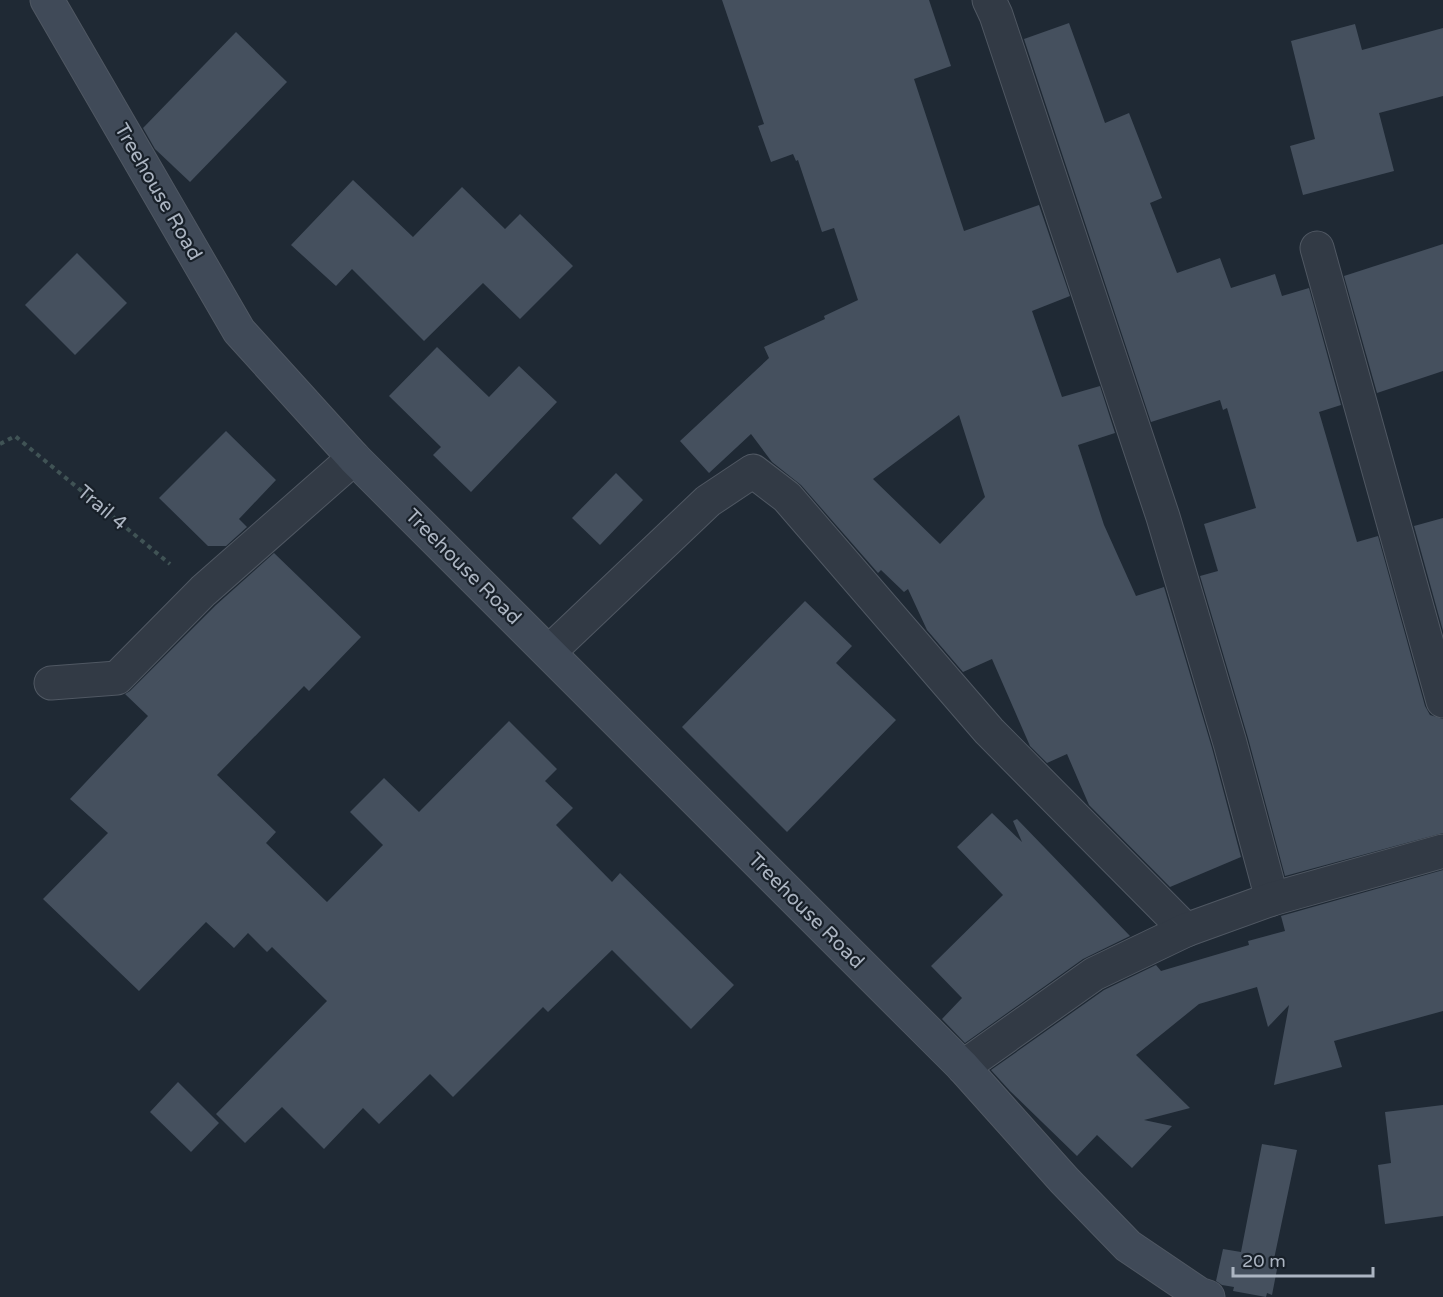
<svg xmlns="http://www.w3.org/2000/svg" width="1443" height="1297" viewBox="0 0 1443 1297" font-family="'Varela Round',sans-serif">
<rect width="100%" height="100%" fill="#1f2934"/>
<g fill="#45505e" fill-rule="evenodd">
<path d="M722,0H929L951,66L914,79L964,231L1039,205L1070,296L1032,311L1062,397L1100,386L1115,433L1078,445L1104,525L1136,596L1164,587L1212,748L1241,857L1170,887L1089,805L1067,754L1047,763L1030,746L992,659L963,672L927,630L908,589L904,592L881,570L878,573L801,485L772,462L751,434L709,473L680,441L769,358L764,347L825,319L824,316L858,300L834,228L822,232L798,160L796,161L793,154L771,162L758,126L764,124ZM959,415L985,497L940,544L873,479Z"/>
<path d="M1069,23L1105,123L1129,113L1162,198L1150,203L1177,273L1220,258L1231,288L1275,274L1282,296L1309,288L1341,405L1319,412L1357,542L1378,536L1425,706L1430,715L1443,719V833L1285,876L1248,738L1200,576L1218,571L1204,524L1256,508L1227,408L1223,410L1220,400L1151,422L1024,39Z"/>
<path d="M1355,24L1362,50L1443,28V96L1379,113L1394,171L1303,195L1290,146L1315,139L1291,41Z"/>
<path d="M236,32L287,82L190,182L155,149L143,128Z"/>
<path d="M353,180L413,237L462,187L505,229L520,214L573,266L520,319L483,283L424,341L352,269L336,286L291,245Z"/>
<path d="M1443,244V371L1377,393L1344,276Z"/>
<path d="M77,253L127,303L75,355L25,305Z"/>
<path d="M437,347L489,397L519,366L557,402L471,492L433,455L441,447L389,396Z"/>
<path d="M226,431L276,480L239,519L247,527L226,546H208L159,498Z"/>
<path d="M616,473L643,500L600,545L572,518Z"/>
<path d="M1443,518V631L1414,526Z"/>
<path d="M274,553L361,637L309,691L304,686L217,775L276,832L266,843L327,902L383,845L350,812L384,778L419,812L509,721L557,769L545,781L573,808L556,825L612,882L620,873L734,985L691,1029L612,950L548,1012L543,1007L453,1097L430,1074L379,1124L363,1108L324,1149L282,1107L245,1143L216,1114L327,1001L272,947L267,952L248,933L234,948L206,922L139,991L43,899L108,833L70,799L148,716L125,694L130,691L216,605Z"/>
<path d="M805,601L852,646L836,663L896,720L787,832L682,727Z"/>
<path d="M992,813L1022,842L1013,821L1017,819L1130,936L1083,959L965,1043L942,1019L962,998L931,966L1003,895L957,847Z"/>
<path d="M1443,870V1011L1334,1041L1342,1067L1274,1085L1289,1005L1268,1027L1257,987L1199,1004L1136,1055L1190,1108L1144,1120L1172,1126L1132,1168L1097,1135L1077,1156L1010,1091L991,1070L1104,990L1156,965L1161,971L1249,945L1248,941L1285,931L1281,916Z"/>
<path d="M178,1082L219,1123L191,1152L150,1112Z"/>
<path d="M1443,1105V1216L1385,1224L1378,1165L1391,1163L1385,1112Z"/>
<path d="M1262,1144L1297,1150L1274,1259H1279L1272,1295L1267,1293L1266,1297L1233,1291L1234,1287L1222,1285L1216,1281L1223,1249L1241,1252Z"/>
</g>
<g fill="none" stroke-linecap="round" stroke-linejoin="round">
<defs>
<g id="street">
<path d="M989,0L996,15L1163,517L1230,743L1272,899"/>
<path d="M1317,248L1443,701"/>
<path d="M549,652L708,501L753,471L787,497L989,731L1186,930"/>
<path d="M51,683L117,678L203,591L354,458"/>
<path d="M963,1067L1094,974L1186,930L1272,899L1443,851"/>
</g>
<path id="secondary" d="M47,0L239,331L354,458L963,1067L1064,1180L1128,1246L1199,1294L1208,1297"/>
</defs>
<use href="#street" stroke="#505863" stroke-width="35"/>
<use href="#secondary" stroke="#505863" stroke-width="35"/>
<path stroke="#405355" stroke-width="4" stroke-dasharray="4.5 4.5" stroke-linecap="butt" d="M0,444L15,436L170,564"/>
<use href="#street" stroke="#323a45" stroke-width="33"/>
<use href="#secondary" stroke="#404a58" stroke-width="33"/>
</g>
<g text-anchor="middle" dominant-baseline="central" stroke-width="4.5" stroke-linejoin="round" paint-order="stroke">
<g font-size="20" fill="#acb5c2" stroke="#182029">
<text transform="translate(158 192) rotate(60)">Treehouse Road</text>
<text transform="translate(102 508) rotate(40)">Trail 4</text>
<text transform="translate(463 567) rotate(45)">Treehouse Road</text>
<text transform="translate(806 911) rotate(45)">Treehouse Road</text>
</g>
</g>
<path d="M1233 1267v9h140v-9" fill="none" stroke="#acb5c2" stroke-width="3"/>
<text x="1242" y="1267" font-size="18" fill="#acb5c2" stroke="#182029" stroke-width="4.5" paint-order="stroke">20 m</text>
</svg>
